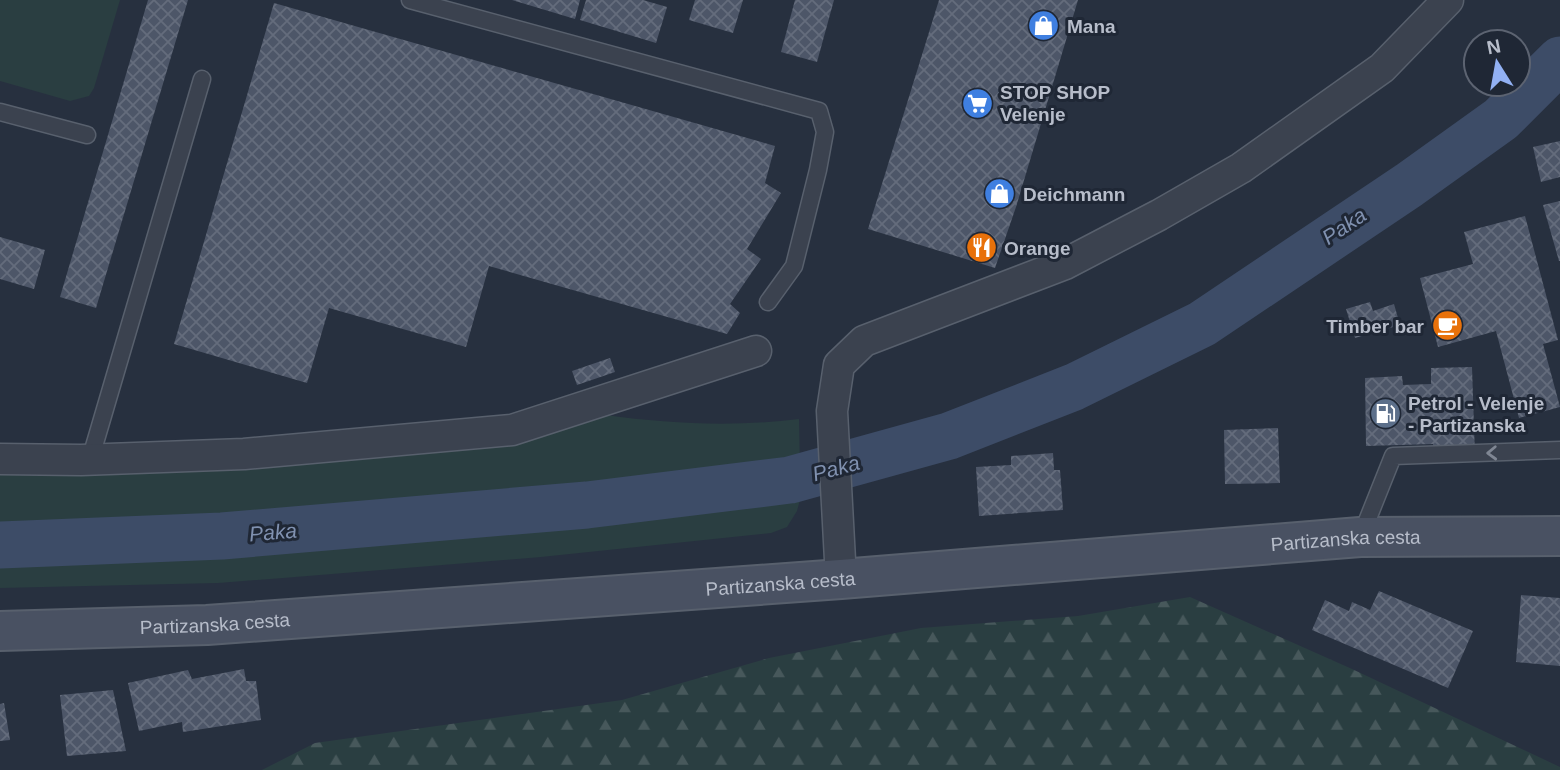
<svg xmlns="http://www.w3.org/2000/svg" width="1560" height="770" viewBox="0 0 1560 770" font-family="Helvetica,sans-serif">
<defs>
<pattern id="forest-firs" width="22" height="20" patternUnits="userSpaceOnUse" patternTransform="scale(1.75)"><rect width="22" height="20" fill="#2a3e41"/><path d="M5 1l3.5 6h-7zM16 11l3.5 6h-7z" fill="#47585b"/></pattern>
<pattern id="building-cross-hatch" width="8" height="8" patternUnits="userSpaceOnUse" patternTransform="scale(1.75)"><rect width="8" height="8" fill="#4d5668"/><path d="M0 0l8 8M0 8l8-8" fill="none" stroke="#646c7c"/></pattern>
</defs>
<rect width="100%" height="100%" fill="#27303f"/>
<g fill="#2a3e41">
<path d="M0,0H120L94,88L89,96L70,101L0,81Z"/>
<path d="M606,415C670,424 734,427 799,419L800,469L709,483L458,508L122,532L0,535V469Z"/>
<path d="M803,489L797,511L787,527L771,533L541,557L283,578L218,583L0,588V556C152,556 304,541 455,529C571,519 690,514 803,489Z"/>
</g>
<path fill="url(#forest-firs)" d="M1190,597L1352,669L1560,767V770H262L315,743L622,700L769,658L921,628L1078,616Z"/>
<g fill="none" stroke-linecap="round" stroke-linejoin="round">
<path stroke="#3d4c67" stroke-width="47" d="M0,545L222,536L587,505L790,480L949,436L1074,387L1202,324L1409,185L1501,119L1560,60"/>
</g>
<g fill="url(#building-cross-hatch)">
<path d="M148,0H188L96,308L60,297Z"/>
<path d="M512,0H580L575,19Z"/>
<path d="M586,0H643L667,7L656,43L580,20Z"/>
<path d="M695,0H743L733,33L689,20Z"/>
<path d="M795,0H834L817,62L781,52Z"/>
<path d="M939,0H1078L1016,207L995,268L868,229Z"/>
<path d="M274,3L775,146L765,183L781,193L747,249L761,259L730,304L740,313L727,334L489,266L466,347L329,308L307,383L174,344Z"/>
<path d="M1560,141V177L1541,182L1533,147Z"/>
<path d="M1560,201V261H1559L1543,205Z"/>
<path d="M1525,216L1558,340L1543,344L1560,407L1519,418L1496,331L1438,347L1420,278L1473,264L1464,232Z"/>
<path d="M0,237L45,250L34,289L0,279Z"/>
<path d="M1370,302L1373,311L1394,304L1400,325L1355,338L1346,309Z"/>
<path d="M610,358L615,372L577,385L572,371Z"/>
<path d="M1472,367L1475,456L1433,457V444L1366,446L1365,378L1402,376L1403,385L1431,384V368Z"/>
<path d="M1278,428L1280,483L1225,484L1224,430Z"/>
<path d="M1053,453L1054,470H1060L1063,510L979,516L976,467L1011,465V456Z"/>
<path d="M1379,591L1473,631L1448,688L1312,630L1325,600L1349,611L1352,602L1370,610Z"/>
<path d="M1521,595L1560,598V666L1516,662Z"/>
<path d="M244,669L246,681H256L261,720L183,732L182,722L139,731L128,683L188,670L192,679Z"/>
<path d="M113,690L126,751L67,756L60,695Z"/>
<path d="M4,703L10,740L0,741V704Z"/>
</g>
<g fill="none" stroke-linecap="round" stroke-linejoin="round">
<defs>
<g id="service">
<path d="M410,0L819,111L825,132L818,170L794,266L768,302"/>
<path d="M0,112L87,135"/>
<path d="M90,460L202,79"/>
<path d="M1361,536L1393,456L1560,450"/>
</g>
<g id="minor">
<path d="M0,459L81,460L244,454L512,430L756,351"/>
<path d="M841,579L832,411L839,365L864,341L1065,264L1159,215L1241,168L1382,68L1448,0"/>
</g>
<g id="secondary">
<path id="s1" d="M0,631L207,625L841,579L1360,537L1560,536"/>
</g>
</defs>
<use href="#service" stroke="#58606d" stroke-width="19"/>
<use href="#minor" stroke="#58606d" stroke-width="33"/>
<use href="#secondary" stroke="#58606d" stroke-width="42"/>
<use href="#service" stroke="#3b424f" stroke-width="16"/>
<use href="#minor" stroke="#3b424f" stroke-width="30"/>
<use href="#secondary" stroke="#495162" stroke-width="38"/>
</g>
<defs><path id="oneway-chevron" d="M-2-3.5L2.5 0L-2 3.5" fill="none" stroke-width="1.6" stroke-linecap="round" stroke-linejoin="round" transform="scale(1.75)"/></defs>
<use stroke="#7f8693" href="#oneway-chevron" transform="translate(1492 453) rotate(178)"/>
<defs>
<symbol id="shop-disc" viewBox="-11 -11 22 22"><circle r="9.5" fill="#3f7fe0" stroke="#1f2735"/><path d="M-5-2.5h2.3a2.7 3.5 0 0 1 5.4 0H5L5.5 6h-11ZM-1.5-2.5h3a1.5 2.3 0 0 0-3 0Z" fill="#fff"/></symbol>
<symbol id="supermarket-disc" viewBox="-11 -11 22 22"><circle r="9.5" fill="#3f7fe0" stroke="#1f2735"/><path d="M-6-5.5h2.5l.6 2H6L4.5 2H-2.5L-4.4-4H-6ZM-1.5 3.2a1.3 1.3 0 1 0 .1 0ZM3 3.2a1.3 1.3 0 1 0 .1 0Z" fill="#fff"/></symbol>
<symbol id="restaurant-disc" viewBox="-11 -11 22 22"><circle r="9.5" fill="#e8710a" stroke="#1f2735"/><path d="M-5-6h1v4h1v-4h1v4h1v-4h1v5L-1.5 .5V6h-2V.5L-5-1ZM5-6V6H3V1.5H1.5Q1.5-4 5-6Z" fill="#fff"/></symbol>
<symbol id="cafe-disc" viewBox="-11 -11 22 22"><circle r="9.5" fill="#e8710a" stroke="#1f2735"/><path d="M-5.5-4.5H6V0H3Q3 3.5 0 3.5H-2.5Q-5.5 3.5-5.5 0ZM3-3.2v2h1.7v-2ZM-6 4.5H4V6H-6Z" fill="#fff"/></symbol>
<symbol id="fuel-disc" viewBox="-11 -11 22 22"><circle r="9.5" fill="#5c6f8a" stroke="#1f2735"/><path d="M-5.5-6h7V0h2V4h1.3V-2.5L3-4.5l.8-.8L6-3V5H2.5V1h-1V6h-7ZM-4.2-4.7v3.2H.2V-4.7Z" fill="#fff"/></symbol>
</defs>
<g fill-rule="evenodd">
<use href="#shop-disc" x="1026" y="8" width="35" height="35"/>
<use href="#supermarket-disc" x="960" y="86" width="35" height="35"/>
<use href="#shop-disc" x="982" y="176" width="35" height="35"/>
<use href="#restaurant-disc" x="964" y="230" width="35" height="35"/>
<use href="#cafe-disc" x="1430" y="308" width="35" height="35"/>
<use href="#fuel-disc" x="1368" y="396" width="35" height="35"/>
</g>
<g text-anchor="middle" dominant-baseline="central" stroke-width="6" stroke-linejoin="round" paint-order="stroke">
<g font-size="19" font-weight="bold" fill="#b7bdca" stroke="#1f2735" text-anchor="start">
<text x="1067" y="26">Mana</text>
<text x="1000" y="92">STOP SHOP<tspan x="1000" dy="22">Velenje</tspan></text>
<text x="1023" y="194">Deichmann</text>
<text x="1004" y="248">Orange</text>
<text x="1424" y="326" text-anchor="end">Timber bar</text>
<text x="1408" y="403">Petrol - Velenje<tspan x="1408" dy="22">- Partizanska</tspan></text>
</g>
<g font-size="19" fill="#b7bdca" stroke="#1f2735">
<text stroke="none"><textPath href="#s1" startOffset="1349">Partizanska cesta</textPath></text>
<text stroke="none"><textPath href="#s1" startOffset="782">Partizanska cesta</textPath></text>
<text stroke="none"><textPath href="#s1" startOffset="215">Partizanska cesta</textPath></text>
</g>
<g font-size="21" font-style="italic" fill="#8091b0" stroke="#1f2735">
<text transform="translate(1344 226) rotate(-34)">Paka</text>
<text transform="translate(836 468) rotate(-15)">Paka</text>
<text transform="translate(273 532) rotate(-5)">Paka</text>
</g>
</g>
<g transform="translate(1497 63) rotate(349)"><circle r="33" fill="#1f2735" stroke="#5c6371" stroke-width="2"/>
<path d="M0-5L12 26L0 18L-12 26Z" fill="#92b1f4"/>
<text y="-10" font-size="19" font-weight="bold" text-anchor="middle" fill="#b7bdca">N</text>
</g>
</svg>
